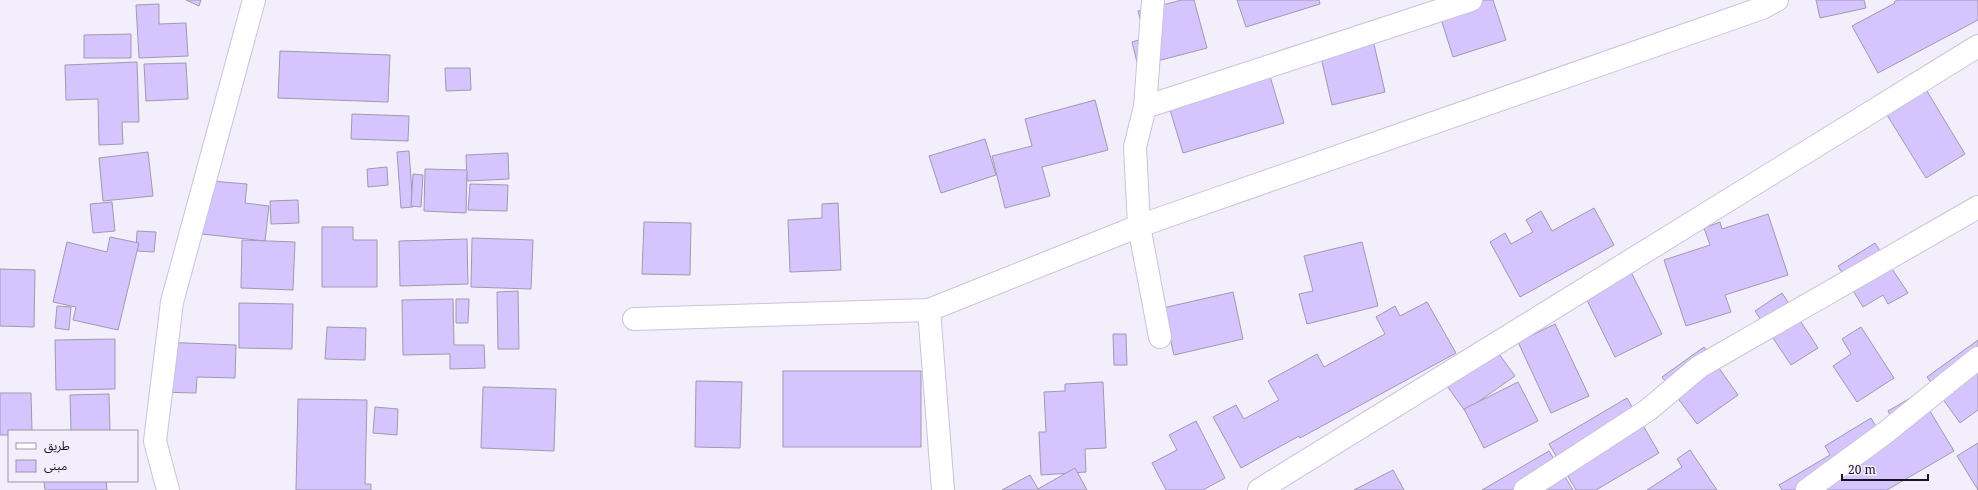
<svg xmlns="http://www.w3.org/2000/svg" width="1978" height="490" viewBox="0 0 1978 490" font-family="'Noto Serif','Noto Sans Arabic',serif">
<rect width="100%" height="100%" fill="#f2eefc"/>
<g fill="#d5c4fe" stroke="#a09ab0">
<path d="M186,0H201L199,6Z"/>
<path d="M1182,0H1194L1207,48L1138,66L1132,42L1145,38L1138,11Z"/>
<path d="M1237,0H1319L1320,4L1246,27Z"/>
<path d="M1435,0H1493L1506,40L1453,57Z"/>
<path d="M1816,0H1864L1866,8L1820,18Z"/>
<path d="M1897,0H1978V20L1878,73L1852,26L1895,3L1894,2Z"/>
<path d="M159,4V24L186,23L188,56L139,58L136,5Z"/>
<path d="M131,34V58H84V35Z"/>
<path d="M1373,40L1385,92L1332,105L1320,53Z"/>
<path d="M280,51L390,55L388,102L278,98Z"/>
<path d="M137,62L139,122H122L123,144L99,145L98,99L66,100L65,65Z"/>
<path d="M186,63L188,99L146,101L144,64Z"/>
<path d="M1266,63L1284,123L1183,153L1165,93Z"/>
<path d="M445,68H470L471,90L446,91Z"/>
<path d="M1919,78L1965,154L1926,178L1879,102Z"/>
<path d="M1095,100L1108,150L1042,167L1050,196L1005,208L992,156L1032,146L1025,119Z"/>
<path d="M352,114L409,116L408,141L351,139Z"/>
<path d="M985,139L996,175L941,193L929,156Z"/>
<path d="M409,151L413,207L401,208L397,152Z"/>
<path d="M148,152L153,196L103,201L99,158Z"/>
<path d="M508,153L509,179L467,181L466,155Z"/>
<path d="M387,167L388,185L368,187L367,169Z"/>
<path d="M425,169L467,170L466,213L424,211Z"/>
<path d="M413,174L423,175L421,207L411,206Z"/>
<path d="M199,180L247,184L245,203L269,206L265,241L193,233Z"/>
<path d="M470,184L508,185L507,211L468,210Z"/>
<path d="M298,200L299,223L271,224L270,201Z"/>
<path d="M112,202L115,231L93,233L90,204Z"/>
<path d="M838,203L841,270L790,272L788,220L822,218V204Z"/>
<path d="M1594,208L1614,245L1520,297L1490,242L1505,233L1511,244L1533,232L1526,220L1541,211L1552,231Z"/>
<path d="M1768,214L1788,275L1725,295L1731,312L1686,326L1664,260L1710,245L1704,228L1720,222L1722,229Z"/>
<path d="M644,222L691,223L690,275L642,274Z"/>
<path d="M322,227H353V240H377V287H322Z"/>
<path d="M137,231L156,232L154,252L136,251Z"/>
<path d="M110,237L139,243L118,330L73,320L76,307L53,302L67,242L107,252Z"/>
<path d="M472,238L533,240L531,289L471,287Z"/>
<path d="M467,239L468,284L400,286L399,241Z"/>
<path d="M242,240L295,242L293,290L241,288Z"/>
<path d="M1362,242L1378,306L1307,324L1299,294L1313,291L1304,256Z"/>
<path d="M1875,243L1908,293L1888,304L1883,295L1863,307L1838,266Z"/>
<path d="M1627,264L1662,334L1615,357L1581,288Z"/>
<path d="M0,269L35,270L34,327L0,326Z"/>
<path d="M518,291L519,349H498L497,292Z"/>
<path d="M1233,292L1243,339L1174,355L1163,308Z"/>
<path d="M1782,293L1818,348L1791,365L1755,311Z"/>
<path d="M453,299L454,345H484L485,368L450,369V354L403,355L402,300Z"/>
<path d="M456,299H469L468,323H456Z"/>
<path d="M1427,302L1456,353L1300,438L1299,436L1241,468L1213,417L1236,405L1244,419L1279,400L1268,381L1317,354L1324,367L1385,334L1376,317L1395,306L1400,316Z"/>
<path d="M239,303L293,304L292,349L239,348Z"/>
<path d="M57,306L71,307L69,330L55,328Z"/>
<path d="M1555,324L1589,396L1551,413L1518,342Z"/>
<path d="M327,327L366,328L365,360L325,359Z"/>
<path d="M1861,327L1894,378L1857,402L1833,366L1851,354L1842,339Z"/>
<path d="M1113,334H1126L1127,365H1114Z"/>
<path d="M115,339V389L56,390L55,340Z"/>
<path d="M1978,340V410L1960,423L1927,377Z"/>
<path d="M160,342L236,345L235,378L197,377L196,393L158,392Z"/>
<path d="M1491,343L1515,376L1465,411L1442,379Z"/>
<path d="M1704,347L1738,395L1697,424L1662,377Z"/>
<rect x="783" y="371" width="138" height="76"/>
<path d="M696,381L742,382L740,448L695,447Z"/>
<path d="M1103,382L1106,448L1085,449L1086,472L1041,475L1039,432H1046L1044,392L1065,391V384Z"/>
<path d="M1518,382L1538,421L1484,448L1464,409Z"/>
<path d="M483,387L556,389L554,451L481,448Z"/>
<path d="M0,393H31L32,431H9V435H0Z"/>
<path d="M1919,393L1954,451L1887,490H1782L1779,485L1830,455L1825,446L1871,418L1881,435L1896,426L1888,411Z"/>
<path d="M109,394L110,431H71L70,395Z"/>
<path d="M1627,398L1659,453L1596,490H1576L1549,444Z"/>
<path d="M298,399L367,400L365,484H371V490H296Z"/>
<path d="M375,407L398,409L397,435L373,433Z"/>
<path d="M1196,421L1225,478L1203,490H1166L1152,463L1177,450L1169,435Z"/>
<path d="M1978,443V490L1957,456Z"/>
<path d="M1690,450L1717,490H1647L1682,467L1677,459Z"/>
<path d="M1549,451L1573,490H1482Z"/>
<path d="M1075,468L1087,490H1002L1030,475L1038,489Z"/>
<path d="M1393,470L1404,490H1354Z"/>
<path d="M44,481H106L107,490H45Z"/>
</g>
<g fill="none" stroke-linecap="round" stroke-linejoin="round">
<defs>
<g id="street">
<path d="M1153,0L1145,107L1135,147L1139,226L1160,337"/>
<path d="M1145,107L1471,0"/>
<path d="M929,310L943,490"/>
<path d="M634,319L929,310L1139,226L1762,8L1777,0"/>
<path d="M168,490L155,441L172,302L254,0"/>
<path d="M1259,490L1978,46"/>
<path d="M1525,490L1648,410L1699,367L1978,207"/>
<path d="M1807,490L1885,433L1978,358"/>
</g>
</defs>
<use href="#street" stroke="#cac3db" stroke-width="24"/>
<use href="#street" stroke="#fff" stroke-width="22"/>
</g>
<rect x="8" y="430" width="130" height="52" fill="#f2eefc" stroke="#9b97a3"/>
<rect x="16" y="443" width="20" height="6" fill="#ffffff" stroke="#9b97a3"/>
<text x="44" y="450" font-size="12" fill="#18151e">طريق</text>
<rect x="16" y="460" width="20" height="12" fill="#d5c4fe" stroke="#9b97a3"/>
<text x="44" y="470" font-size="12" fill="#18151e">مبنى</text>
<path d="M1842 474v6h86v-6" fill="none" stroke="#18151e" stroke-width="2"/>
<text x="1848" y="474" font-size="12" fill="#18151e" stroke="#f2eefc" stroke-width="3" paint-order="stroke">20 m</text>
</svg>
